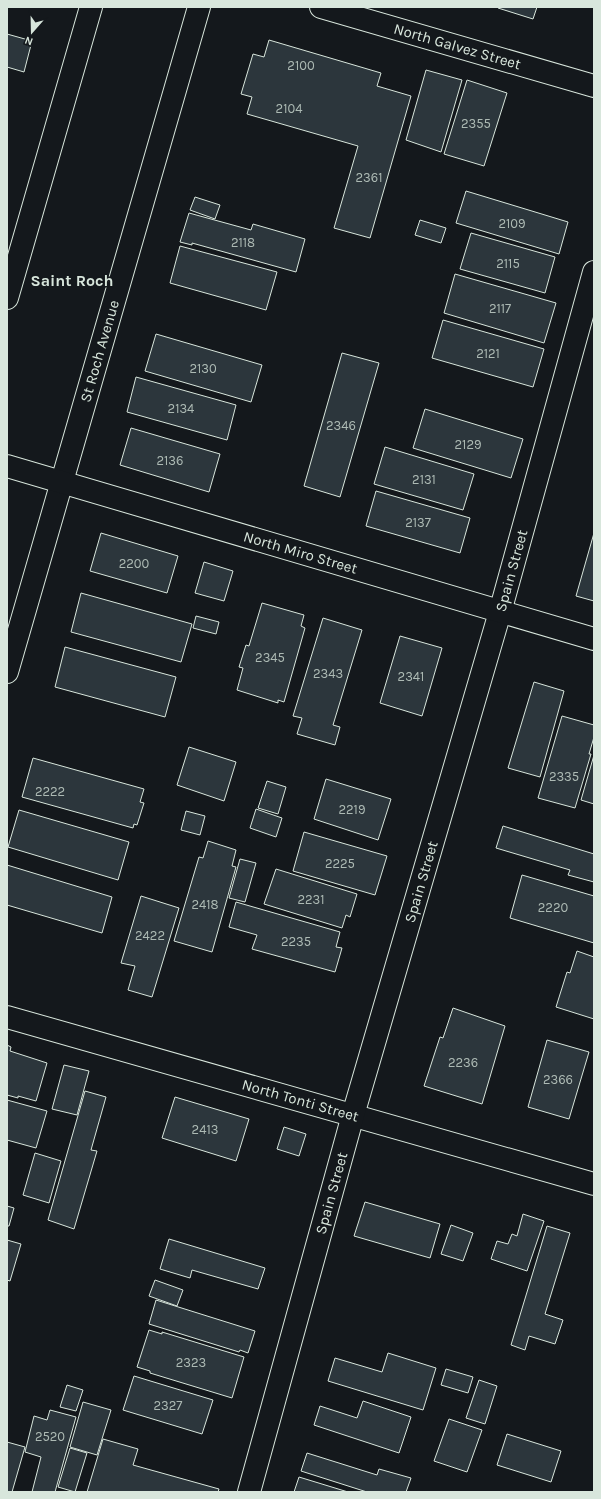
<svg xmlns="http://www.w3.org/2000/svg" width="601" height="1499" viewBox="0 0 601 1499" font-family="Karla,sans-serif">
<rect width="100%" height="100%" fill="#14181c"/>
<g fill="#2c363c" stroke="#d8e6dc">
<path d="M499,7H537L533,19L498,8Z"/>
<path d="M7,34L32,41L24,72L7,67Z"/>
<path d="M269,40L381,73L377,86L411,96L370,238L334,228L358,146L247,114L252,97L241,94L253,54L264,57Z"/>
<path d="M426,70L462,80L441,152L406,140Z"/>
<path d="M467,80L507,93L484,166L444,154Z"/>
<path d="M466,191L568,222L559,254L456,223Z"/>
<path d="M195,197L220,205L215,219L190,210Z"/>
<path d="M189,213L251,230L253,224L305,239L296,272L192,243V245L180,242Z"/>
<path d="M420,220L446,228L441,243L415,235Z"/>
<path d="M471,233L555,257L545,293L460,269Z"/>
<path d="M180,246L277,272L266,310L170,283Z"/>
<path d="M455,274L556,303L544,343L444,313Z"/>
<path d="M443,320L544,349L533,387L432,358Z"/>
<path d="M156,334L262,365L251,402L145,371Z"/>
<path d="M342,353L379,363L340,497L304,486Z"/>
<path d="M136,377L236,405L227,440L127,412Z"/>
<path d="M425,409L523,439L511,478L413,448Z"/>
<path d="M131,428L220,454L209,492L120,465Z"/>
<path d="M385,447L474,474L463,510L374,484Z"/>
<path d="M376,491L470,518L460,553L366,526Z"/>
<path d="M101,533L178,556L167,593L90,571Z"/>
<path d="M594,533V601L576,596Z"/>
<path d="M204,562L233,571L224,601L195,593Z"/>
<path d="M81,593L192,624L181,662L71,632Z"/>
<path d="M262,603L304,615L301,626L305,628L284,702L278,700V703L237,690L243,668L239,667L246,645L249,646Z"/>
<path d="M196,616L219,622L216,634L193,628Z"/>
<path d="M323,618L362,630L333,725L340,727L335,745L297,734L302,718L293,716Z"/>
<path d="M400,636L442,648L422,716L380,703Z"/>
<path d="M65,647L176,677L165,717L55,687Z"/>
<path d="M534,682L564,691L540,777L508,768Z"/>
<path d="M562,716L594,725V737L589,754H591L575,808L538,798Z"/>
<path d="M189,747L236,762L224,801L177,785Z"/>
<path d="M594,755V804L581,800Z"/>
<path d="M33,758L144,789L140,802L144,803L137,825L134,824L133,828L22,797Z"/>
<path d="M326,779L391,799L378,840L314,819Z"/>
<path d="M267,781L286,787L278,814L258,808Z"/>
<path d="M256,809L282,818L276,837L250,828Z"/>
<path d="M19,810L129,842L118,880L8,847Z"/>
<path d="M186,811L205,816L200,835L181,830Z"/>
<path d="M503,826L594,854V882L568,875L570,870L496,848Z"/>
<path d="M304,832L387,856L375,895L293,871Z"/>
<path d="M208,841L236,850L232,866L236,867L212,952L174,941L199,857L203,858Z"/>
<path d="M240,859L256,863L245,902L229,898Z"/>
<path d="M7,865L112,897L102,933L7,905Z"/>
<path d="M276,869L357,894L350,917L346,915L342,928L264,904Z"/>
<path d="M522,875L594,896V943L510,918Z"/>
<path d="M141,896L179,908L152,997L128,990L135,966L121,963Z"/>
<path d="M236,902L340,932L336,947L342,948L335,972L252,949L257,935L229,927Z"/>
<path d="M577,951L594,957V1019L556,1007L567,972L570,973Z"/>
<path d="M453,1008L505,1026L482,1104L424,1086L440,1037L443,1038Z"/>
<path d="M547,1040L589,1052L569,1119L528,1107Z"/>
<path d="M7,1045L11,1047L10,1051L47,1063L36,1101L18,1096V1098L7,1095Z"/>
<path d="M64,1065L89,1071L77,1115L52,1109Z"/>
<path d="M85,1091L106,1097L91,1150L97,1151L74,1229L48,1220Z"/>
<path d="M175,1097L249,1119L236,1161L162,1138Z"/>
<path d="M7,1100L47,1111L36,1148L7,1140Z"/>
<path d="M284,1127L306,1134L299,1156L277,1149Z"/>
<path d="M35,1153L61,1161L49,1203L23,1195Z"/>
<path d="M365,1202L440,1224L430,1258L354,1236Z"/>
<path d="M7,1206L14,1208L9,1226H7Z"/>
<path d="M523,1214L544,1221L527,1271L491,1259L497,1241L508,1244L512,1234L517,1236Z"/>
<path d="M451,1225L473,1233L463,1261L441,1254Z"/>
<path d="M547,1226L570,1233L545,1314L563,1320L555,1344L529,1336L525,1350L511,1345Z"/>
<path d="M169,1239L265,1268L258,1289L192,1270L190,1278L160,1269Z"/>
<path d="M7,1240L21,1244L10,1281L7,1280Z"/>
<path d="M155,1280L183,1290L177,1306L149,1296Z"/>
<path d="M156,1300L255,1331L248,1353L240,1350L239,1352L149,1324Z"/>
<path d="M149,1330L162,1334V1332L244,1357L232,1398L150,1373V1371L137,1367Z"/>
<path d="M388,1353L436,1368L423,1410L328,1381L335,1358L382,1372Z"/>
<path d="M446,1369L473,1377L468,1393L441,1385Z"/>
<path d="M134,1376L213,1400L202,1434L123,1410Z"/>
<path d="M479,1380L497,1386L485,1424L466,1418Z"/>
<path d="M67,1385L83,1390L76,1411L60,1407Z"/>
<path d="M363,1401L411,1417L399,1453L314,1425L320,1406L357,1418Z"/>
<path d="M83,1402L111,1410L97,1455L70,1447Z"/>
<path d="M50,1410L76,1417L55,1492H32L41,1457L25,1452L34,1416L47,1420Z"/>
<path d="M449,1419L482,1430L467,1472L434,1461Z"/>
<path d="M507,1434L561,1451L551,1482L497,1465Z"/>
<path d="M103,1439L138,1449L133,1465L219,1489L218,1492H87Z"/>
<path d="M7,1442L25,1447L12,1492H7Z"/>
<path d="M70,1448L87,1453L75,1492L58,1487Z"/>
<path d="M307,1453L377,1475L379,1469L411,1478L406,1492H367L301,1471Z"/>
<path d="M299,1477L348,1492H294Z"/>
</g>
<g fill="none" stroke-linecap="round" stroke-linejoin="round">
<defs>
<g id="street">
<path d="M7,298L91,7"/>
<path id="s1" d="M7,672L199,7"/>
<path id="s2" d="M7,1017L594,1184"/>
<path id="s3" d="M249,1492L353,1115L500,612L594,272"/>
</g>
<g id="secondary">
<path id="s4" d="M321,7L594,86"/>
<path id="s5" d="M7,466L594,639"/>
</g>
</defs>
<use href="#street" stroke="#d8e6dc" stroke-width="24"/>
<use href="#secondary" stroke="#d8e6dc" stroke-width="24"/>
<use href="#street" stroke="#14181c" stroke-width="22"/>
<use href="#secondary" stroke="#14181c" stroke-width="22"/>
</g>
<g text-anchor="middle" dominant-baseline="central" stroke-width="3" stroke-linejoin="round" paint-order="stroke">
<g font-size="13" fill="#adbab4">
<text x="301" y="65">2100</text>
<text x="289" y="108">2104</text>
<text x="476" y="123">2355</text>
<text x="369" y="177">2361</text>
<text x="512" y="223">2109</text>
<text x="243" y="242">2118</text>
<text x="508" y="263">2115</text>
<text x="500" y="308">2117</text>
<text x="488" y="353">2121</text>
<text x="203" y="368">2130</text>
<text x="181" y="408">2134</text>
<text x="341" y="425">2346</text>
<text x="468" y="444">2129</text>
<text x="170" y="460">2136</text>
<text x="424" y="479">2131</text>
<text x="418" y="522">2137</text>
<text x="134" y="563">2200</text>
<text x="270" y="657">2345</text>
<text x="328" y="673">2343</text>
<text x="411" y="676">2341</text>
<text x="564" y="776">2335</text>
<text x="50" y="791">2222</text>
<text x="352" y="809">2219</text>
<text x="340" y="863">2225</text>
<text x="311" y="899">2231</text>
<text x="205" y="904">2418</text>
<text x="553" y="907">2220</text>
<text x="150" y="935">2422</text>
<text x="296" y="941">2235</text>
<text x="463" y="1062">2236</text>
<text x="558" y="1079">2366</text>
<text x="205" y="1129">2413</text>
<text x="191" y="1362">2323</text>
<text x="168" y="1405">2327</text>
<text x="50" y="1436">2520</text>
</g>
<g font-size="15" fill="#d8e6dc" stroke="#14181c">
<text stroke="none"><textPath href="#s4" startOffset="142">North Galvez Street</textPath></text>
<text stroke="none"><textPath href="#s1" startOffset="334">St Roch Avenue</textPath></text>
<text stroke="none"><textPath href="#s5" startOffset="306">North Miro Street</textPath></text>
<text stroke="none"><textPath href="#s3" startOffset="958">Spain Street</textPath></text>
<text stroke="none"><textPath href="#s3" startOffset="634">Spain Street</textPath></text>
<text stroke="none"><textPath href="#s2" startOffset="305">North Tonti Street</textPath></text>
<text stroke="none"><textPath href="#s3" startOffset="310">Spain Street</textPath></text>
</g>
<g font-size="16" font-weight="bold" fill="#d8e6dc" stroke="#14181c">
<text x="72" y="280">Saint Roch</text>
</g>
</g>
<rect width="601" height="1499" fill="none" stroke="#d8e6dc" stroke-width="16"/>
<g transform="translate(32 32) rotate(200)" stroke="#14181c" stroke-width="3" paint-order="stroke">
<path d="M0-3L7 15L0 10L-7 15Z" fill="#d8e6dc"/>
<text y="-6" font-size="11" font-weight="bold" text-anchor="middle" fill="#d8e6dc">N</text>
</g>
</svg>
